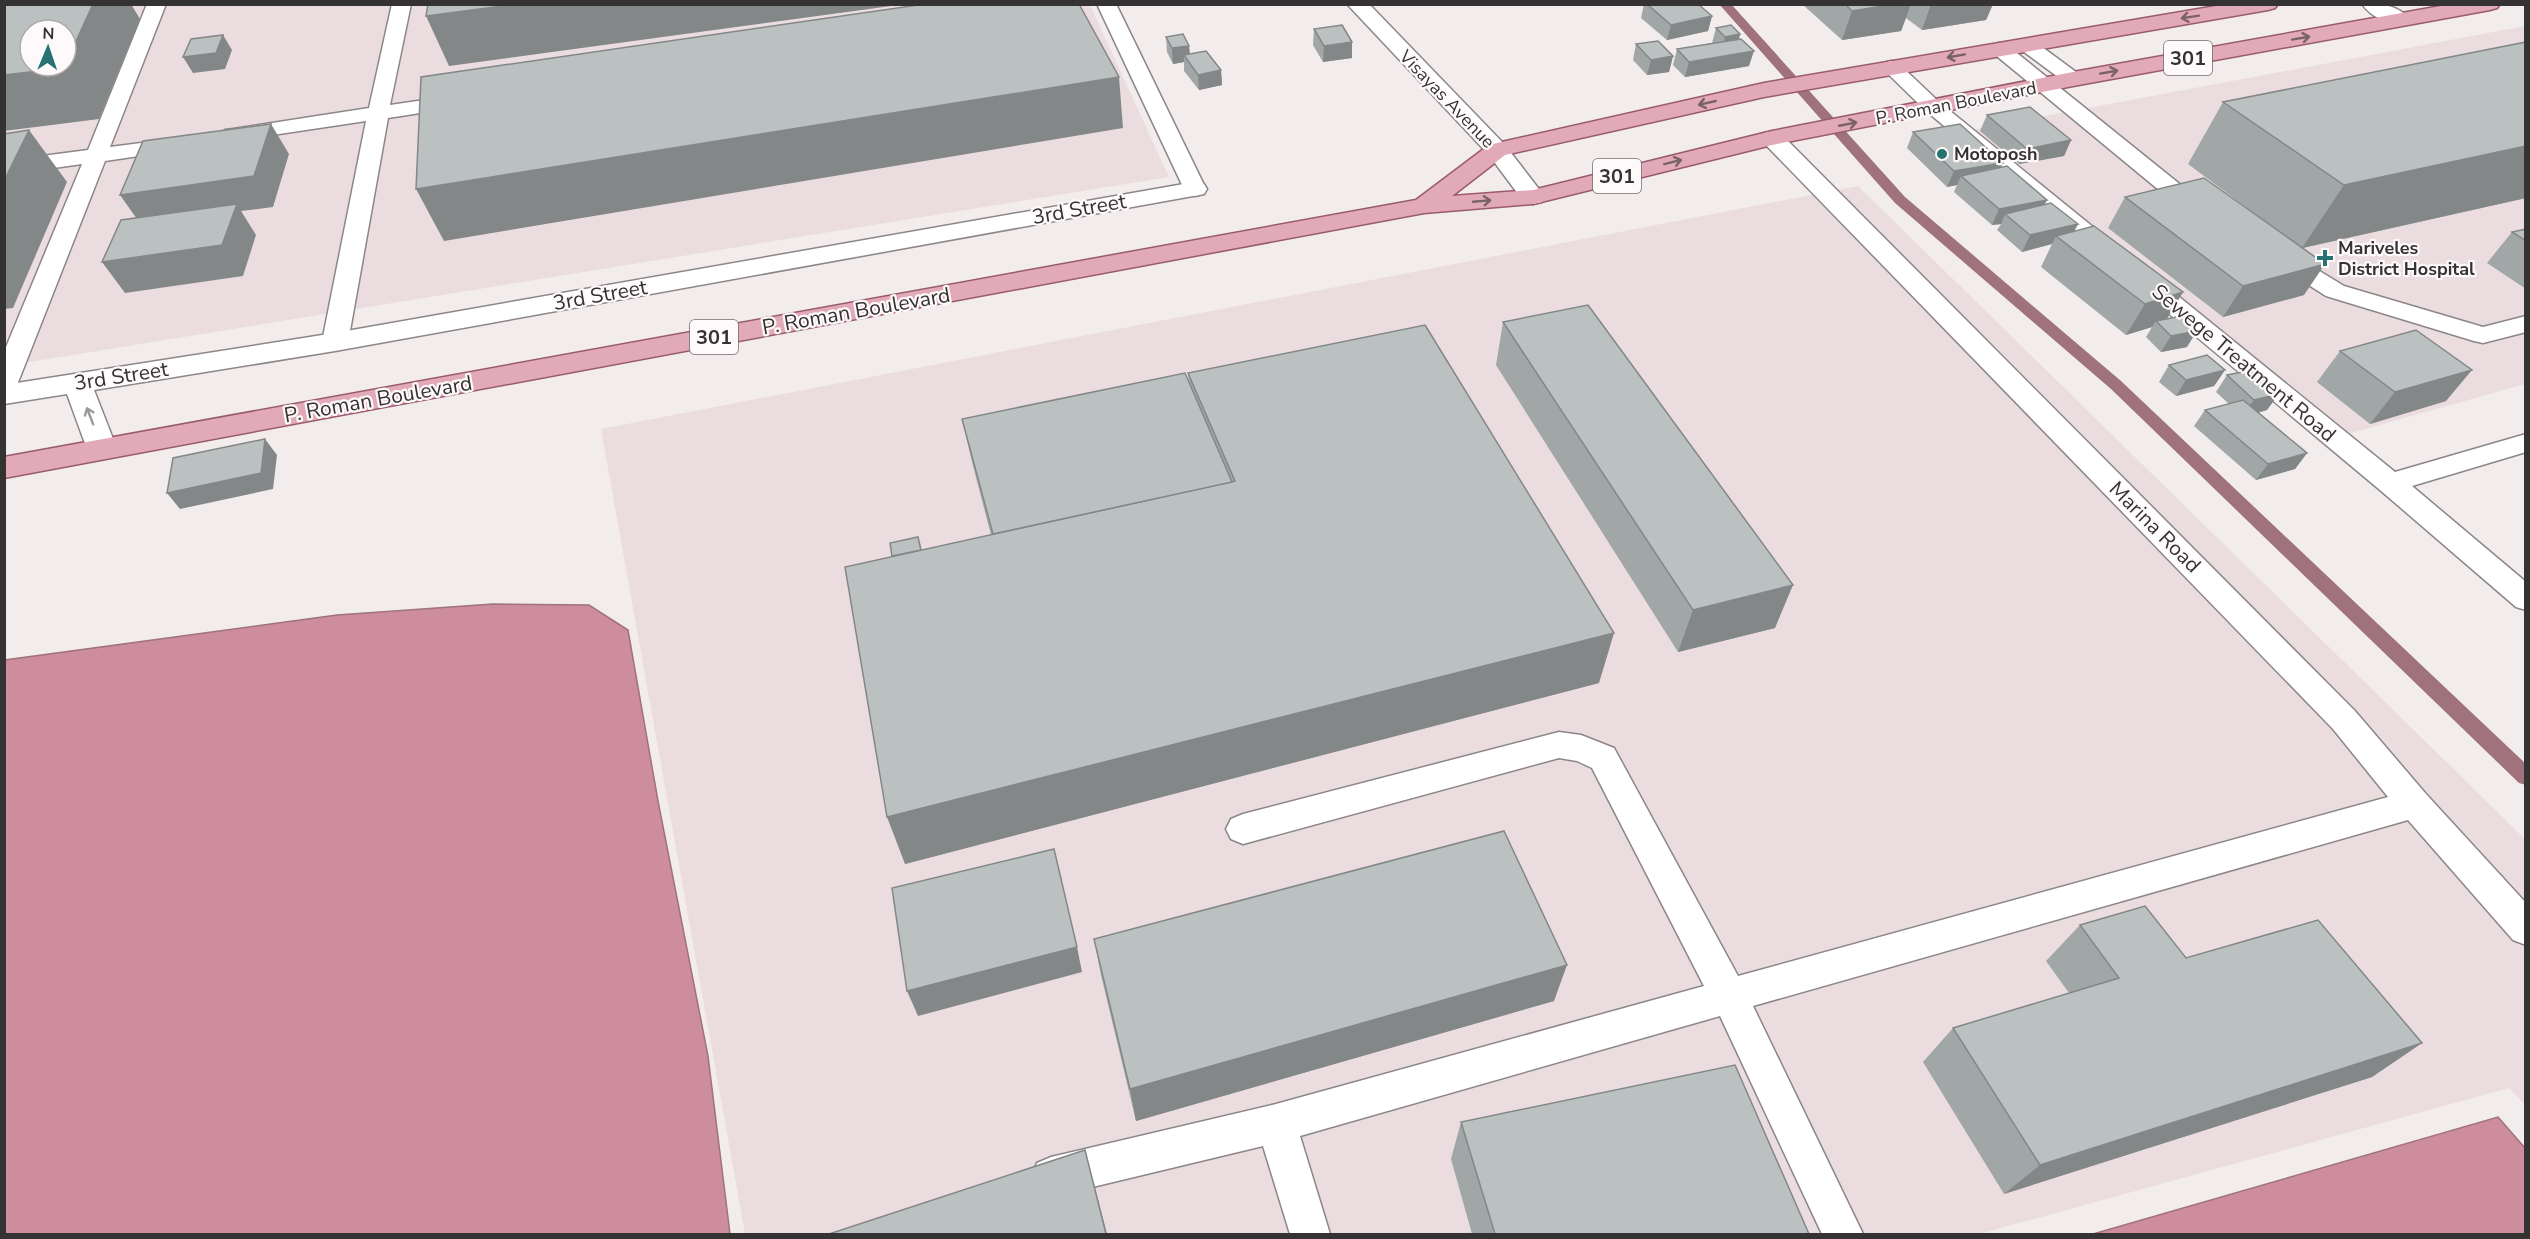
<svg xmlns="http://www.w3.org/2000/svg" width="2530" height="1239" viewBox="0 0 2530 1239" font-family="'Nunito Sans',sans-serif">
<rect width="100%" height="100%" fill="#f2eced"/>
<g fill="#ebdddf" fill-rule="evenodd">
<path d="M5,5H1090L1169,177L5,366ZM30,30H66V66H30Z"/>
<path d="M2525,26V384L2344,435L1966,131Z"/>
<path d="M1858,186L2525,839V1105L2509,1088L1979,1234H745L601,429Z"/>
</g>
<g fill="#cd8d9c" stroke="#9f727c" stroke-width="1.5">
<path d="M493,604L589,605L628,630L658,801L708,1056L730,1234H5V660L337,615Z"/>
<path d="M2498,1117L2525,1148V1234H2093Z"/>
</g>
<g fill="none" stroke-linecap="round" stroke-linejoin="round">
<path fill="#9f727c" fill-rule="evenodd" d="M1719,4H1731L1905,197L2121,381L2526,764V785L2519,783L2111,389L1895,203Z"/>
<defs>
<g id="service">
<path d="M147,4H166L110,147L180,138L188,139L191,144L188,149L180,150L105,161L17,385L13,391L4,393V352L82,164L4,175V161L88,150Z"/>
<path d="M392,4H411L390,105L459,95L466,97L469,101L466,105L459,107L388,118L348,342L344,348L335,350L326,348L322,342L366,121L233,141L225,140L222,135L225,130L233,129L369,108Z"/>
<path d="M1097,4H1116L1206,189L1203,194L1195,196L1187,194L1184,189Z"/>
<path d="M2027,39L2034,41L2080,75L2083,79L2080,83H2066L2020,49L2017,45L2020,41Z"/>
<path d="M2000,43L2007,45L2187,190L2210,204L2213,209L2210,214C2195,218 2184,208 2171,200L1993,53L1990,49L1993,45Z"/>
<path d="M1891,61L1898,63L1939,102L2395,472L2526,434V452L2412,486L2526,582V610L2516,607L2380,490L1925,110L1881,67L1884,63Z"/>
<path d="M1772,132L1780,133L2355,711L2426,794L2526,903V945L2513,940L2408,820L1753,1006L1863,1234H1822L1720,1016L1300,1136L1330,1234H1290L1263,1146L1051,1197L1037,1191L1031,1177L1037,1163L1051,1157L1276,1104L1704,986L1592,768L1577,761L1559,758L1243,844L1231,839L1226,829L1231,819L1243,814L1559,732L1581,735L1614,748L1738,976L2388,797L2333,729L1764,143L1761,138L1764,133Z"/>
<path d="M2282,251L2290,253L2344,286L2483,327L2526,316V332L2483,343L2474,341L2326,296L2274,263L2270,258L2274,253Z"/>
</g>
<g id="minor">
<path d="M1347,4H1369L1505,145L1545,197L1542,202L1533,204L1524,202L1489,155Z"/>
<path d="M1195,182L1204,184L1207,189L1204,194L335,351L94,390L117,449L112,456L102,459L92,456L87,449L67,394L4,404V385L335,333Z"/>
</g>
<path id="secondary" d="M2362,4C2380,4 2398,4 2410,20L2406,24C2392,28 2370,16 2362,4Z"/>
<path id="primary" d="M2228,4H2278L2275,8L2268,10L1764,97L1505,155L1452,196L1533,190L1772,131L2073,72L2452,4H2500L2497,8L2490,10L2073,86L1772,145L1533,204L1424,213L4,478V457L1416,200L1489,145L1497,143L1764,83Z"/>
</defs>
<use href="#service" stroke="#8c8687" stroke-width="3"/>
<use href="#minor" stroke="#8c8687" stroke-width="3"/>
<use href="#secondary" stroke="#8c8687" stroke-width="3"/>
<use href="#primary" stroke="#995b6b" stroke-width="3"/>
<use href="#service" fill="#fff" fill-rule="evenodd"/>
<use href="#minor" fill="#fff" fill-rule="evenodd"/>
<use href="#secondary" fill="#fff" fill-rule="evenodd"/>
<use href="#primary" fill="#e2aab9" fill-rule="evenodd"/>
</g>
<g fill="#a1a6a6">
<path d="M1644,4H1698L1712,16L1708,31L1667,40L1641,18Z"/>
<path d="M1802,4H1993L1986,20L1922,30L1906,18L1901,31L1842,40Z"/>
<path d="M1716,28L1740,34L1739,39L1749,66L1685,77L1673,65L1677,49L1712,43Z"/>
<path d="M1314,29L1352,58L1323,62L1313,45Z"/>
<path d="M1166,37L1189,46L1190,54L1221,70L1222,85L1199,90L1184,71V62L1173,64L1167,52Z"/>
<path d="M2526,42V198L2303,248L2304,295L2223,317L2108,228L2125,197L2262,219L2188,164L2223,102Z"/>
<path d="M1636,44L1673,56L1669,72L1647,75L1633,60Z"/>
<path d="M1987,115L2071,140L2064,156L2019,164L1980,131Z"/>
<path d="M1913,132L2000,168L2044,205L2078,224L2074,231L2183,292L2167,319L2187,347L2161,352L2146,337L2152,327L2126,335L2041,267L2052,244L2022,252L1997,230L2001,224L1992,225L1954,192L1957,185L1947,187L1907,148Z"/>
<path d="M2526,229V289L2487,263L2512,232Z"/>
<path d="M1503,322L1775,628L1678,652L1496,365Z"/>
<path d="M2340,351L2446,401L2370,424L2317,382Z"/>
<path d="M2169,365L2225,370L2214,386L2176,396L2159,382Z"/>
<path d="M1188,373L1599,683L905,864L918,537L921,550L991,535L972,462L962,419L1189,382Z"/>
<path d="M2227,375L2267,410L2258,413L2307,453L2295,469L2256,480L2194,426L2205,410L2229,404L2216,392Z"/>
<path d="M2080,925L2186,958L2422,1043L2372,1077L2004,1194L1923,1062L1953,1028L2069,993L2046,961Z"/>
<path d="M1094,939L1554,1001L1136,1121L1101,975Z"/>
<path d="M1461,1122L1809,1234H1472L1451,1159Z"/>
</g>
<g fill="#838787">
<path d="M93,4H131L140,19L99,119L4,131V75L66,66V63Z"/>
<path d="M517,4H906L449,66L426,16Z"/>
<path d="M1895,4H1911L1901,31L1842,40L1852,11Z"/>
<path d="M1931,4H1993L1986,20L1922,30Z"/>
<path d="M1712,16L1708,31L1667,40L1671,25Z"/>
<path d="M1740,34L1736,50L1721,52L1725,37Z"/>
<path d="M223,35L232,50L225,69L193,73L183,57Z"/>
<path d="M1352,42V58L1323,62L1324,46Z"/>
<path d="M1189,46L1190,61L1184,55V62L1173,64L1172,48Z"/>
<path d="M1754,51L1749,66L1685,77L1689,62Z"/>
<path d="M1673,56L1669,72L1647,75L1651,60Z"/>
<path d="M1221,70L1222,85L1199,90L1198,75Z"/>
<path d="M1119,77L1123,128L444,241L416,189Z"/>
<path d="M271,124L289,154L273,207L241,211L256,235L243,276L125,293L102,262L142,226L120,195Z"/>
<path d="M29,130L67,182L13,308L4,309V181Z"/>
<path d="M2071,140L2064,156L2019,164L2027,149Z"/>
<path d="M2526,146V198L2302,248L2344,185Z"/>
<path d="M2003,163L1995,179L1961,176L1957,185L1947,187L1954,171Z"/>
<path d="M2047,200L2039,216L2005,214L2001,224L1992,225L1999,209Z"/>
<path d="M2078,224L2070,240L2056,236L2052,244L2022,252L2030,235Z"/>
<path d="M2325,264L2304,295L2223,317L2243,286Z"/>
<path d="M2183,292L2164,323L2156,321L2152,327L2126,335L2145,304Z"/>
<path d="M2197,331L2187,347L2161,352L2171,336Z"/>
<path d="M2225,370L2214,386L2176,396L2186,380Z"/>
<path d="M2472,370L2446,401L2370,424L2395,392Z"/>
<path d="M2279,394L2267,410L2242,416L2254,400Z"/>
<path d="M265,439L277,455L273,489L180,509L167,493Z"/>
<path d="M2307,453L2295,469L2256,480L2268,464Z"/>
<path d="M1793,585L1775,628L1678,652L1693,610Z"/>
<path d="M1614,633L1599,683L905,864L887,817Z"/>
<path d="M1077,947L1082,972L918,1016L907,991Z"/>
<path d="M1567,965L1554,1001L1136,1121L1130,1089Z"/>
<path d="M2422,1043L2372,1077L2004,1194L2040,1165Z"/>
<path d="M1085,1150L1093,1180L1107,1234H1106Z"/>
</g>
<g fill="#bbc1c1" stroke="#838787" stroke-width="1.5">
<path d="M4,4H93L66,63V30H30V66H64V68L4,75Z"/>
<path d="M428,4H517L426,16Z"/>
<path d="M925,4H1079L1119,77L416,189L421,77Z"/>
<path d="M1647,4H1698L1712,16L1671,25Z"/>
<path d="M1845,4H1895L1852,11Z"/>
<path d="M1342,25L1352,42L1324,46L1314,29Z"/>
<path d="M1731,25L1740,34L1725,37L1716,28Z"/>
<path d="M1183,34L1189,46L1172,48L1166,37Z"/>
<path d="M223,35L216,53L183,57L191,39Z"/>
<path d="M1741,39L1754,51L1689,62L1677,49Z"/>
<path d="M1658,41L1673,56L1651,60L1636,44Z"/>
<path d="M2526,42V146L2344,185L2223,102Z"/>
<path d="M1206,51L1221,70L1198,75L1184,55Z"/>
<path d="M2030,107L2071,140L2027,149L1987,115Z"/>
<path d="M271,124L254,176L120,195L143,141Z"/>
<path d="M1960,124L2003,163L1954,171L1913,132Z"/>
<path d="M29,130L4,181V134Z"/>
<path d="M2007,166L2047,200L1999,209L1961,176Z"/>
<path d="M2204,178L2325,264L2243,286L2125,197Z"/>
<path d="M2051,203L2078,224L2030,235L2005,214Z"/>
<path d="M237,204L222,245L102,262L121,220Z"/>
<path d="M2094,226L2183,292L2145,304L2056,236Z"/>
<path d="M2526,229V241L2512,232Z"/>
<path d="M1588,305L1793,585L1693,610L1503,322Z"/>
<path d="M2181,316L2197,331L2171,336L2156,321Z"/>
<path d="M1425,325L1614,633L887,817L845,567L1235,481L1188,373Z"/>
<path d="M2416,330L2472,370L2395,392L2340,351Z"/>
<path d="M2207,355L2225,370L2186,380L2169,365Z"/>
<path d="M2252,370L2279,394L2254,400L2227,375Z"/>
<path d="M1185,373L1232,482L993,534L962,419Z"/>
<path d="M2243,400L2307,453L2268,464L2205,410Z"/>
<path d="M265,439L261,473L167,493L173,458Z"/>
<path d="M918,537L921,550L892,556L890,543Z"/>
<path d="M1504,831L1567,965L1130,1089L1094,939Z"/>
<path d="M1054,849L1077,947L907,991L892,888Z"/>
<path d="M2145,906L2186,958L2318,920L2422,1043L2040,1165L1953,1028L2119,978L2080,925Z"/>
<path d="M1735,1065L1809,1234H1495L1461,1122Z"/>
<path d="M1085,1150L1106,1234H829Z"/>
</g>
<defs><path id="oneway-shaft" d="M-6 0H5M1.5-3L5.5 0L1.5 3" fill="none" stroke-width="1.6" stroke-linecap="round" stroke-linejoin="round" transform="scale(1.5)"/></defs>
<g stroke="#7a6268">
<use href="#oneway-shaft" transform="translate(2190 17) rotate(171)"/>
<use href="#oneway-shaft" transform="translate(2301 38) rotate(-10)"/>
<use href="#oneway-shaft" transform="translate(1956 56) rotate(170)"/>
<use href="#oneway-shaft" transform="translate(2109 72) rotate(-10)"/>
<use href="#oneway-shaft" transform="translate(1707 103) rotate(167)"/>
<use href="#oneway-shaft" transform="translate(1848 124) rotate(-11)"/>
<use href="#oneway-shaft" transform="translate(1673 162) rotate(-14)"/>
<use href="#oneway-shaft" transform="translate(1482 201) rotate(-5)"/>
</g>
<use stroke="#9a9898" href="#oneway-shaft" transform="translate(90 416) rotate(-111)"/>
<g fill="#287274" stroke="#fef9fa" stroke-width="2">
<circle cx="1942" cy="154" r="6"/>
<path d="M2322 249h6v6h6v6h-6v6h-6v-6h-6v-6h6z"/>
</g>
<g text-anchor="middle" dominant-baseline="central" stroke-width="4.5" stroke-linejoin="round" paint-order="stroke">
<g font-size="18" fill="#343232" stroke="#fef9fa">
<text transform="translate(1447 99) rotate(46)">Visayas Avenue</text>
<text transform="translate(1956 103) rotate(-11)">P. Roman Boulevard</text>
</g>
<g font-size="18" font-weight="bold" fill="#343232" stroke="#fef9fa" text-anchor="start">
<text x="1954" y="154">Motoposh</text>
<text x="2338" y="248">Mariveles<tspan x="2338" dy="21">District Hospital</tspan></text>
</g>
<g fill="#fef9fa" stroke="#716e6e" stroke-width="1.5">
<rect x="2164" y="41" width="48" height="34" rx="4.5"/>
<rect x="1593" y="159" width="48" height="34" rx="4.5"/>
<rect x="690" y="320" width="48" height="34" rx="4.5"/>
</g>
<g font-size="20" font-weight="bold" fill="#343232">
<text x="2188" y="58">301</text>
<text x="1617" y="176">301</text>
<text x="714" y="337">301</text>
</g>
<g font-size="21" fill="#343232" stroke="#fef9fa">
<text transform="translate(1079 209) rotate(-10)">3rd Street</text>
<text transform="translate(600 295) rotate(-10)">3rd Street</text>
<text transform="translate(856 311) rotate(-10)">P. Roman Boulevard</text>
<text transform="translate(2244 363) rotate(40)">Sewege Treatment Road</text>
<text transform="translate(121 376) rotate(-9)">3rd Street</text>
<text transform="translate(378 399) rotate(-10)">P. Roman Boulevard</text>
<text transform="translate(2155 527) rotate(45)">Marina Road</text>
</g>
</g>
<rect width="2530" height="1239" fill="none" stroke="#343232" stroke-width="12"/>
<g transform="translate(48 48) rotate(2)"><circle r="28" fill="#fef9fa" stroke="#ada9aa" stroke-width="1.5"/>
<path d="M0-4.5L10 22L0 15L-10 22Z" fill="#287274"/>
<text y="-9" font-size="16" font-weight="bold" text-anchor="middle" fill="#343232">N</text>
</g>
</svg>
